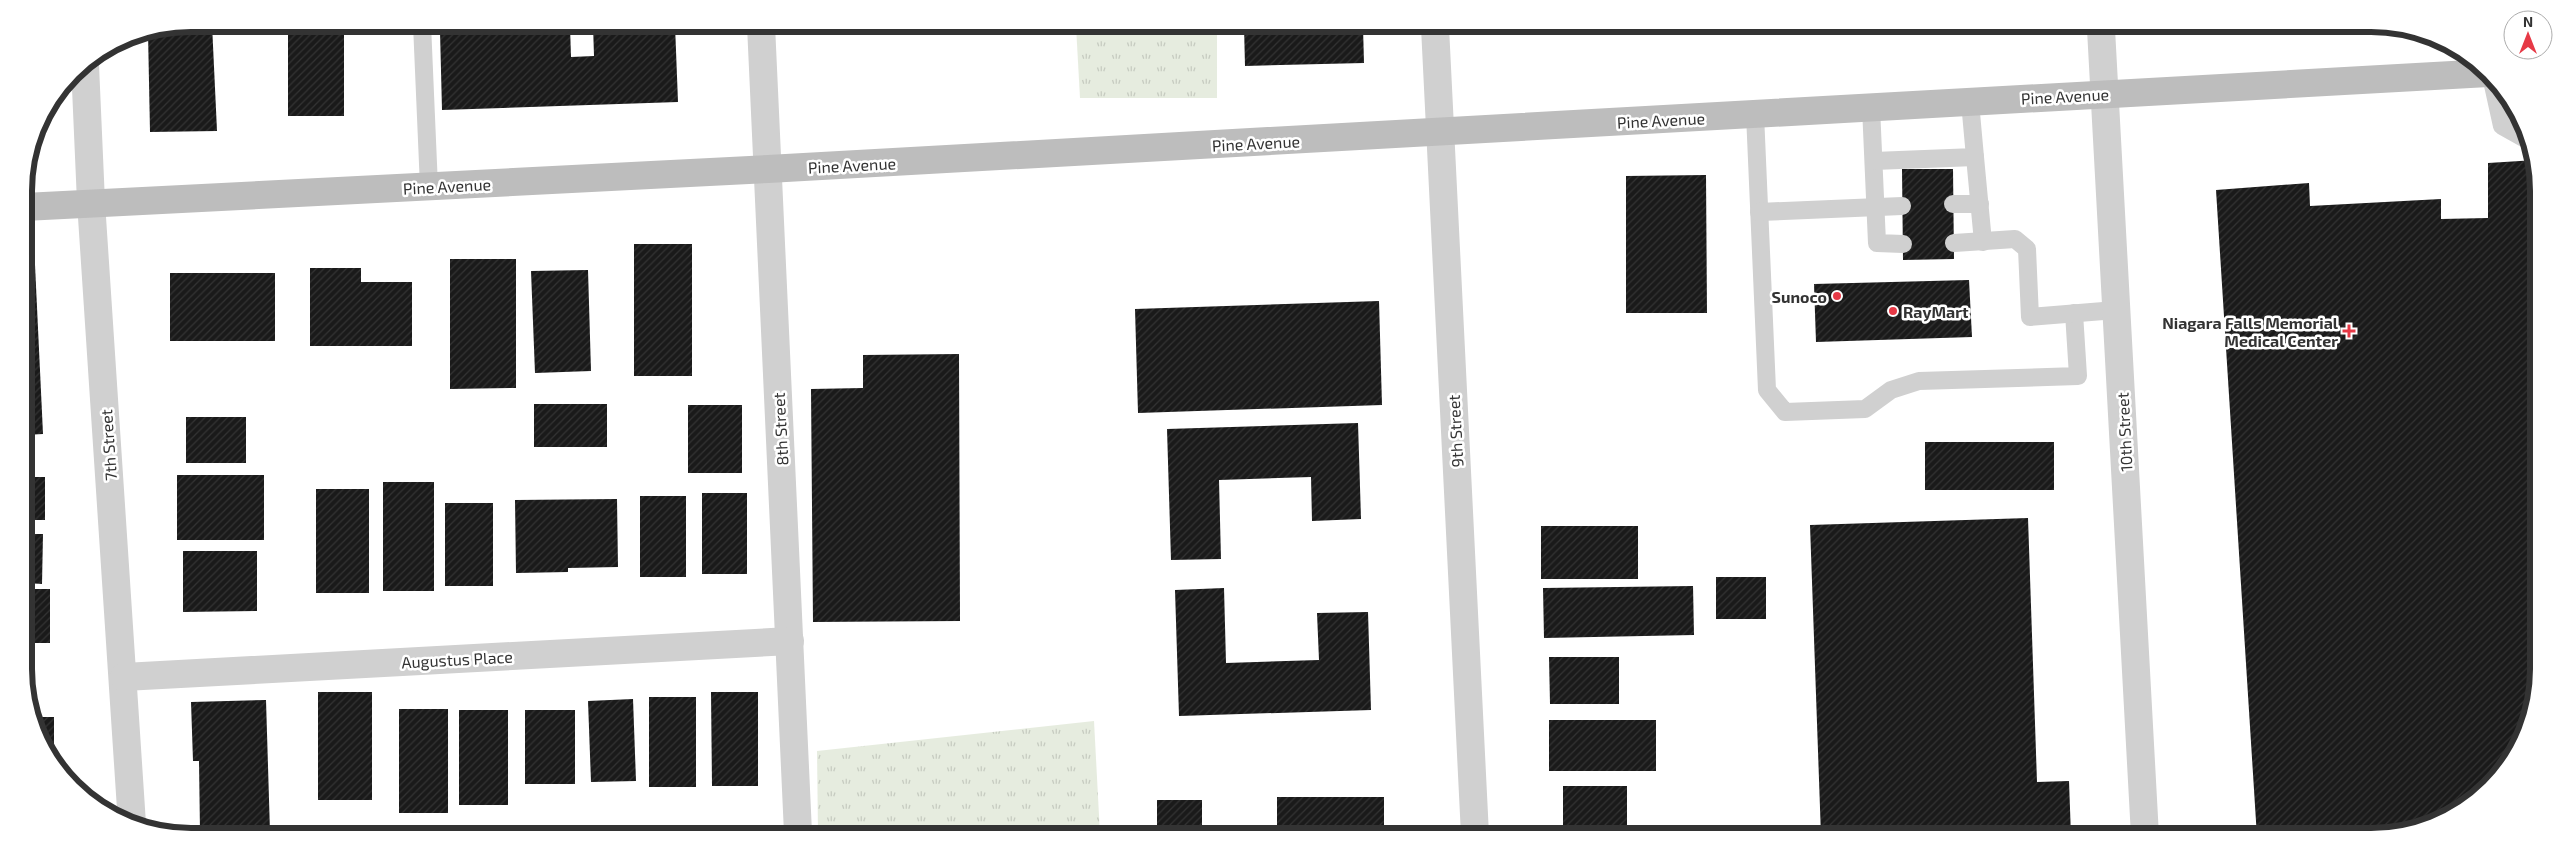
<svg xmlns="http://www.w3.org/2000/svg" width="2563" height="861" viewBox="0 0 2563 861" font-family="'Exo 2',sans-serif">
<defs>
<pattern id="grass-tufts" width="24" height="20" patternUnits="userSpaceOnUse" patternTransform="scale(1.25)"><rect width="24" height="20" fill="#e6ecdf"/><path d="M3 7l-1-3M5 7V3M7 7l1-3M15 17l-1-3M17 17v-4M19 17l1-3" fill="none" stroke="#c6cbc0"/></pattern>
<pattern id="building-hatch" width="6" height="6" patternUnits="userSpaceOnUse" patternTransform="scale(1.25)"><rect width="6" height="6" fill="#1a1a1a"/><path d="M-1 1l2-2M0 6l6-6M5 7l2-2" fill="none" stroke="#333"/></pattern>
</defs>
<rect width="100%" height="100%" fill="#fff"/>
<g fill="url(#grass-tufts)">
<path d="M1076,26H1217V98H1080Z"/>
<path d="M1094,721L1100,834L818,833L817,751Z"/>
</g>
<g fill="url(#building-hatch)">
<path d="M192,24H212L217,131L150,132L148,32Z"/>
<rect x="288" y="24" width="56" height="92"/>
<path d="M593,25H675L678,102L442,110L440,31L570,26L571,57L594,56Z"/>
<path d="M1244,26L1363,27L1364,63L1245,66Z"/>
<path d="M2536,160L2533,713L2511,762L2474,802L2435,825L2382,837H2257L2216,190L2309,183L2310,206L2441,199V219L2488,218V163Z"/>
<path d="M1902,169H1953L1954,259L1903,260Z"/>
<path d="M1706,175L1707,313H1626V176Z"/>
<rect x="634" y="244" width="58" height="132"/>
<path d="M450,259H516V388L450,389Z"/>
<path d="M35,265L43,434L25,435V266Z"/>
<path d="M310,268H361V282H412V346H310Z"/>
<path d="M588,270L591,371L535,373L531,271Z"/>
<rect x="170" y="273" width="105" height="68"/>
<path d="M1969,280L1972,337L1816,342L1814,284Z"/>
<path d="M1379,301L1382,405L1138,413L1135,309Z"/>
<path d="M959,354L960,621L813,622L811,389L863,388V355Z"/>
<rect x="534" y="404" width="73" height="43"/>
<rect x="688" y="405" width="54" height="68"/>
<rect x="186" y="417" width="60" height="46"/>
<path d="M1358,423L1361,519L1312,521L1311,477L1219,480L1221,559L1171,560L1167,429Z"/>
<rect x="1925" y="442" width="129" height="48"/>
<rect x="177" y="475" width="87" height="65"/>
<rect x="26" y="477" width="19" height="43"/>
<rect x="383" y="482" width="51" height="109"/>
<rect x="316" y="489" width="53" height="104"/>
<rect x="702" y="493" width="45" height="81"/>
<rect x="640" y="496" width="46" height="81"/>
<path d="M617,499L618,567L568,568V572L516,573L515,500Z"/>
<rect x="445" y="503" width="48" height="83"/>
<path d="M2028,518L2037,782L2069,781L2071,836H1821L1810,525Z"/>
<rect x="1541" y="526" width="97" height="53"/>
<path d="M26,534H43L42,584L26,583Z"/>
<path d="M183,551H257V611L183,612Z"/>
<rect x="1716" y="577" width="50" height="42"/>
<path d="M1693,586L1694,635L1544,638L1543,588Z"/>
<path d="M1224,588L1226,663L1319,660L1317,613L1368,612L1371,710L1179,716L1175,590Z"/>
<path d="M26,589H50V643H27Z"/>
<path d="M27,651H35V705H29L27,702Z"/>
<path d="M1549,657H1619V704H1550Z"/>
<rect x="318" y="692" width="54" height="108"/>
<path d="M711,692H758V786H712Z"/>
<rect x="649" y="697" width="47" height="90"/>
<path d="M633,699L636,781L591,782L588,701Z"/>
<path d="M266,700L270,832H200L199,761H193L191,702Z"/>
<rect x="399" y="709" width="49" height="104"/>
<rect x="459" y="710" width="49" height="95"/>
<rect x="525" y="710" width="50" height="74"/>
<path d="M34,717H54V758L37,722Z"/>
<rect x="1549" y="720" width="107" height="51"/>
<rect x="1563" y="786" width="64" height="49"/>
<rect x="1277" y="797" width="107" height="37"/>
<rect x="1157" y="800" width="45" height="34"/>
</g>
<g fill="none" stroke-linecap="round" stroke-linejoin="round">
<g stroke="#d0d0d0" stroke-width="18">
<path d="M422,24L429,187"/>
<path d="M2491,76L2502,126L2527,140"/>
<path d="M1871,107L1877,243L1903,244"/>
<path d="M1755,114L1767,390L1785,412L1865,409L1891,390L1919,381L2078,376L2074,313"/>
<path d="M1975,157L1983,242"/>
<path d="M1874,161L1975,157L1970,102"/>
<path d="M1953,204H1980"/>
<path d="M1759,212L1902,206"/>
<path d="M1954,243L2015,239L2027,249L2030,317L2116,310"/>
</g>
<g stroke="#d0d0d0" stroke-width="28">
<path d="M761,25L798,833"/>
<path d="M1435,27L1475,835"/>
<path d="M2101,29L2145,836"/>
<path d="M85,65L91,202L132,824"/>
<path d="M124,677L790,641"/>
</g>
<path stroke="#bdbdbd" stroke-width="28" d="M24,207L768,169L2488,73"/>
</g>
<g fill="#e63946" stroke="#fff" stroke-width="2">
<circle cx="1837" cy="296" r="5"/>
<circle cx="1893" cy="311" r="5"/>
<path d="M2346.5 323.5h5v5h5v5h-5v5h-5v-5h-5v-5h5z"/>
</g>
<g text-anchor="middle" dominant-baseline="central" stroke-width="5" stroke-linejoin="round" paint-order="stroke">
<g font-size="16" fill="#333" stroke="#fff">
<text transform="translate(2065 96) rotate(-3)">Pine Avenue</text>
<text transform="translate(1661 120) rotate(-3)">Pine Avenue</text>
<text transform="translate(1256 143) rotate(-3)">Pine Avenue</text>
<text transform="translate(852 165) rotate(-3)">Pine Avenue</text>
<text transform="translate(447 186) rotate(-3)">Pine Avenue</text>
<text transform="translate(780 429) rotate(-93)">8th Street</text>
<text transform="translate(1455 431) rotate(-93)">9th Street</text>
<text transform="translate(2124 432) rotate(-93)">10th Street</text>
<text transform="translate(108 445) rotate(-94)">7th Street</text>
<text transform="translate(457 659) rotate(-3)">Augustus Place</text>
</g>
<g font-size="16" font-weight="bold" fill="#333" stroke="#fff" text-anchor="end">
<text x="1827" y="296">Sunoco</text>
<text x="1903" y="311" text-anchor="start">RayMart</text>
<text x="2338" y="322">Niagara Falls Memorial<tspan x="2338" dy="18">Medical Center</tspan></text>
</g>
</g>
<path d="M0 0H2563V861H0ZM191 32H2371A159 159 0 0 1 2530 191V669A159 159 0 0 1 2371 828H191A159 159 0 0 1 32 669V191A159 159 0 0 1 191 32Z" fill="#fff" fill-rule="evenodd"/>
<path fill="none" stroke="#333" stroke-width="6" d="M191 32H2371A159 159 0 0 1 2530 191V669A159 159 0 0 1 2371 828H191A159 159 0 0 1 32 669V191A159 159 0 0 1 191 32Z"/>
<g transform="translate(2528 35)"><circle r="24" fill="#ffffff" stroke="#adadad"/>
<path d="M0-4L9 19L0 12L-9 19Z" fill="#e63946"/>
<text y="-8" font-size="14" font-weight="bold" text-anchor="middle" fill="#333333">N</text>
</g>
</svg>
